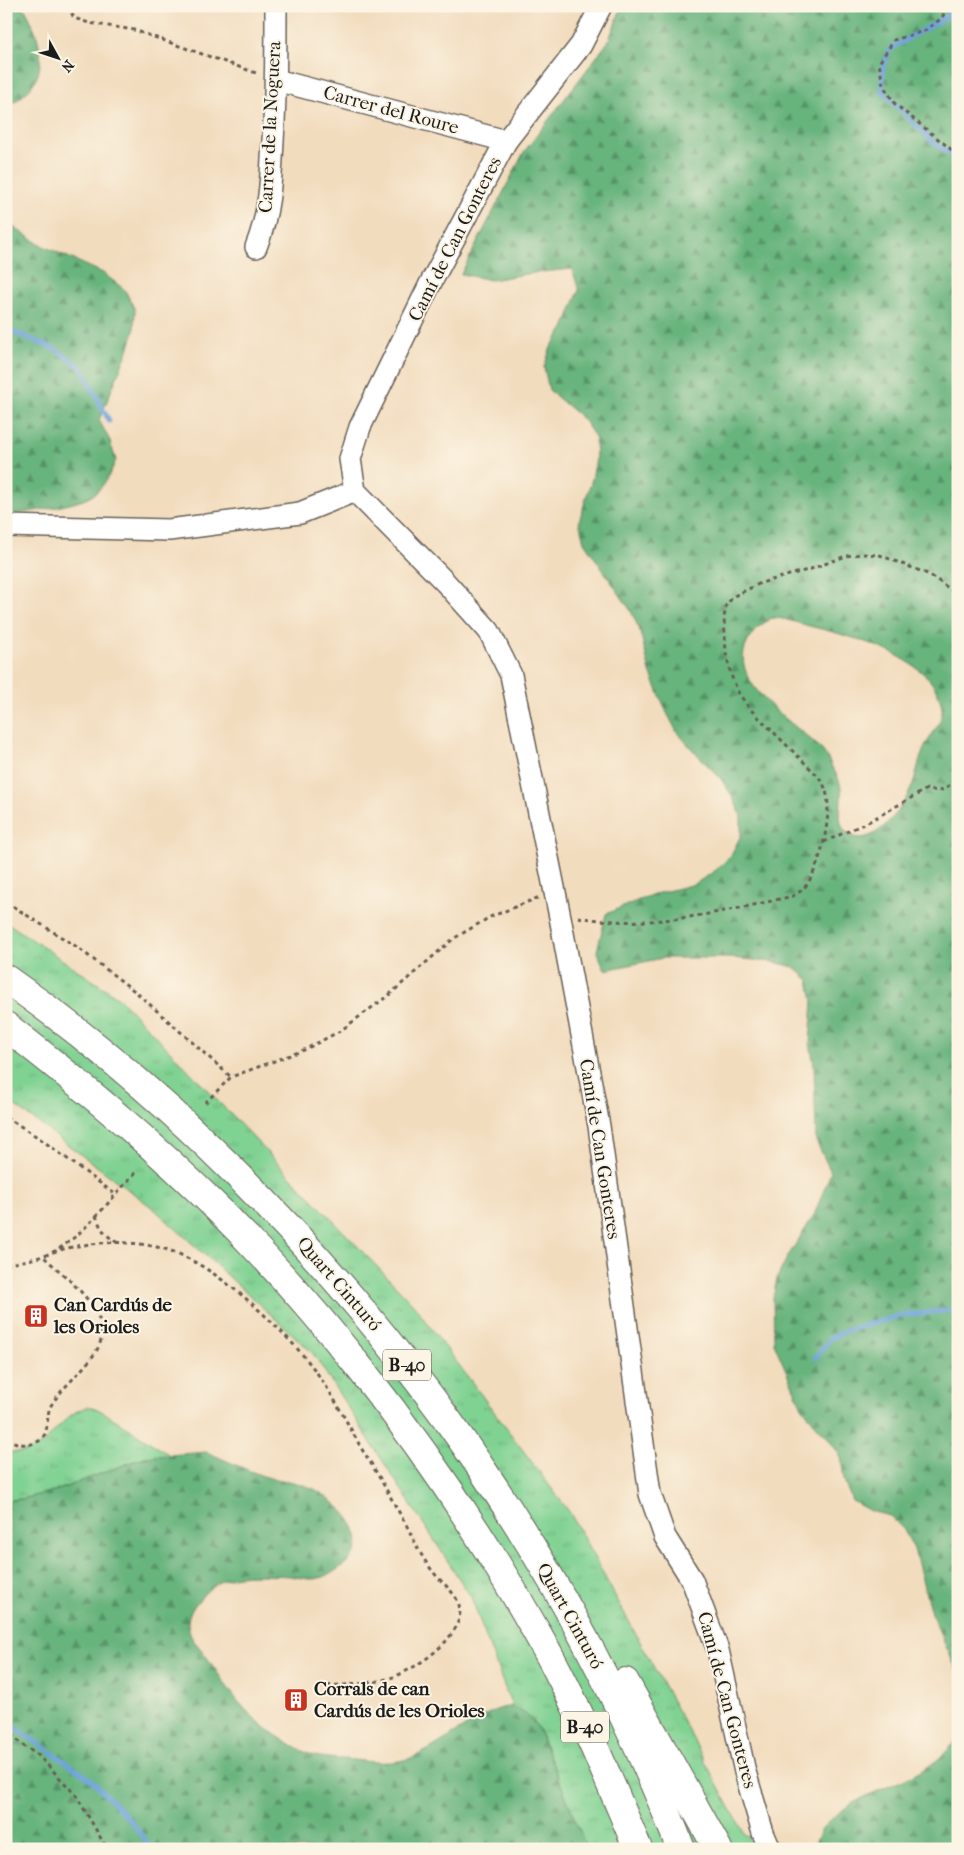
<svg xmlns="http://www.w3.org/2000/svg" width="964" height="1855" viewBox="0 0 964 1855" font-family="'IM FELL French Canon',serif">
<defs>
<pattern id="grass-tufts" width="24" height="20" patternUnits="userSpaceOnUse" patternTransform="scale(1.25)"><rect width="24" height="20" fill="#80d293"/><path d="M3 7l-1-3M5 7V3M7 7l1-3M15 17l-1-3M17 17v-4M19 17l1-3" fill="none" stroke="#6eb47e"/></pattern>
<pattern id="forest-firs" width="22" height="20" patternUnits="userSpaceOnUse" patternTransform="scale(1.25)"><rect width="22" height="20" fill="#68b47d"/><path d="M5 1l3.5 6h-7zM16 11l3.5 6h-7z" fill="#559266"/></pattern>
</defs>
<rect width="100%" height="100%" fill="#fcf5e5"/>
<filter id="ink" filterUnits="userSpaceOnUse"><feTurbulence type="fractalNoise" baseFrequency=".02" numOctaves="2"/><feDisplacementMap in="SourceGraphic" scale="10" xChannelSelector="R" yChannelSelector="G"/><feConvolveMatrix kernelMatrix="1 2 1 2 8 2 1 2 1" color-interpolation-filters="sRGB"/></filter>
<filter id="wash" filterUnits="userSpaceOnUse"><feTurbulence type="fractalNoise" baseFrequency=".0096" numOctaves="4" result="noise"/><feDisplacementMap in="SourceGraphic" scale="20" xChannelSelector="R" yChannelSelector="G"/><feGaussianBlur stdDeviation="1.12" result="paint"/><feColorMatrix in="noise" values="0 0 0 0 0 0 0 0 0 0 0 0 0 0 0 0 0 1.4 0 .05"/><feComposite in="paint" operator="in"/></filter>
<g filter="url(#wash)">
<rect width="100%" height="100%" fill="#f2dcbe"/>
<g fill="url(#grass-tufts)" stroke="#4e7758">
<path d="M6,922L119,998L413,1304L570,1513L745,1835L808,1849H587L538,1728L532,1719L512,1707L471,1597L312,1352L153,1208L6,1099Z"/>
<path d="M87,1407H93L105,1413L171,1456L145,1457L58,1490L21,1499L6,1501V1451C49,1460 53,1417 87,1407Z"/>
</g>
<g fill="url(#forest-firs)" stroke="#42684c" fill-rule="evenodd">
<path d="M6,6H23C36,27 49,61 33,84C27,94 16,101 6,107Z"/>
<path d="M622,6H958V1673L931,1613L914,1549L904,1530L890,1516L870,1511L852,1501L844,1480L841,1457L829,1439L814,1423L802,1407L774,1343L773,1298L777,1278L787,1258L814,1215L831,1172L816,1141L814,1065L810,1043L813,1001L809,980L794,967L774,962L731,958H663L605,970L597,951L606,914L651,895L695,884L716,870L731,855L741,835V815L732,796L721,779L691,748L677,732L667,713L650,672L640,631L631,611L584,542L579,521L592,479L596,459L595,437L583,419L549,390L544,367L551,347L564,328L579,290L572,269L532,273L491,280L461,274L524,152L608,42ZM772,618C784,618 794,622 805,625C846,635 938,656 942,709C943,724 929,736 924,749C917,764 916,780 908,795C899,812 874,846 852,836C833,828 843,804 841,788C840,781 836,773 832,767C829,760 825,753 820,748C798,725 732,687 745,648C750,634 759,625 772,618Z"/>
<path d="M6,222L39,244L103,273L125,290L135,310L134,332L127,353L99,420L109,439L116,460C110,474 105,486 93,495C81,505 24,513 6,515Z"/>
<path d="M207,1452C225,1460 244,1469 263,1476C273,1479 283,1480 293,1482C300,1484 308,1486 314,1489C332,1498 366,1527 356,1551C352,1560 337,1571 327,1575C314,1582 304,1578 290,1576C282,1575 273,1576 264,1575C230,1575 216,1577 195,1605C186,1618 186,1627 193,1640C208,1656 218,1675 231,1692C249,1718 279,1740 307,1753C318,1758 329,1758 341,1759C364,1760 385,1766 408,1759C434,1752 491,1703 512,1707C522,1709 533,1721 538,1728L587,1849H6V1501L21,1499L58,1490L145,1457Z"/>
<path d="M958,1737V1849H813C816,1842 818,1834 823,1828C860,1783 924,1789 958,1737Z"/>
</g>
<g fill="none" stroke-linecap="round" stroke-linejoin="round">
<g stroke="#6da2da" stroke-width="5">
<path d="M954,6L952,13L890,49L883,67L882,91L933,142L958,160"/>
<path d="M6,327L11,331L55,349L82,368L109,421"/>
<path d="M815,1358L830,1339L845,1331L899,1316L958,1309"/>
<path d="M6,1721L93,1781L130,1820L152,1849"/>
</g>
</g>
</g>
<g filter="url(#ink)">
<g fill="none" stroke-linecap="round" stroke-linejoin="round">
<defs>
<g id="minor">
<path d="M601,6L581,45L506,141L429,286L360,427L350,459L355,491L445,582L489,631L511,675L560,917L599,1126L650,1494L665,1537L692,1580L718,1650L745,1772L763,1833L770,1849"/>
<path d="M276,80L506,141"/>
<path d="M256,247C270,213 271,178 273,141C276,96 276,51 276,6"/>
<path d="M6,526L169,530L300,513L355,491"/>
</g>
<g id="highway">
<path d="M6,979C78,1029 146,1086 209,1147C416,1345 577,1581 681,1849"/>
<path d="M6,1026C52,1062 97,1098 141,1137C302,1278 436,1452 540,1638C578,1706 608,1777 638,1849"/>
<path d="M625,1682L718,1849"/>
</g>
</defs>
<use href="#minor" stroke="#675f55" stroke-width="24"/>
<use href="#highway" stroke="#675f55" stroke-width="30"/>
<g stroke="#675f55" stroke-width="3" stroke-dasharray="4 4" stroke-linecap="butt">
<path d="M68,6L74,18L89,23L134,30L259,74"/>
<path d="M947,6L942,18L924,31L894,40L879,63L883,85L895,104L958,155"/>
<path d="M824,842L868,822L927,789C943,794 949,787 958,774"/>
<path d="M6,902L77,947L137,993L231,1077"/>
<path d="M578,917C650,930 723,912 793,896C796,894 800,892 803,889C820,872 833,814 826,791C825,786 821,781 819,777L751,710L739,694L731,675L726,653L724,618L726,605L734,596L761,583L811,569L846,556L862,554L880,555L930,575L958,595"/>
<path d="M205,1103L231,1077L304,1050L340,1031L389,995L453,939L490,917L540,897"/>
<path d="M6,1117L39,1138L115,1194"/>
<path d="M96,1215C100,1229 106,1236 118,1243"/>
<path d="M53,1252C89,1241 128,1239 165,1249C214,1263 284,1329 314,1369C332,1393 345,1419 359,1444C363,1452 369,1459 373,1467C385,1486 395,1506 407,1526C414,1541 421,1556 431,1569C439,1581 455,1591 459,1605C467,1636 415,1670 390,1678C367,1685 342,1685 318,1686"/>
<path d="M6,1265C21,1261 37,1259 51,1253C81,1239 113,1196 137,1171"/>
<path d="M6,1439C19,1445 37,1449 45,1434C48,1426 47,1415 50,1407C62,1387 82,1372 95,1353C121,1316 65,1278 43,1256"/>
<path d="M6,1728L22,1745L38,1755L76,1795L107,1849"/>
</g>
<use href="#minor" stroke="#fff" stroke-width="21"/>
<use href="#highway" stroke="#fff" stroke-width="28"/>
</g>
</g>
<defs>
<symbol id="building-square" viewBox="-11 -11 22 22"><rect x="-9" y="-9" width="18" height="18" rx="4" fill="#c8321e" stroke="#fcf5e5"/><path d="M-4-6H4V6H1V3H-1V6H-4ZM-2.5-4.3h1.7v1.8h-1.7ZM.8-4.3h1.7v1.8H.8ZM-2.5-1h1.7V.8h-1.7ZM.8-1h1.7V.8H.8Z" fill="#fff"/></symbol>
</defs>
<g fill-rule="evenodd">
<use href="#building-square" x="22" y="1302" width="28" height="28"/>
<use href="#building-square" x="282" y="1686" width="28" height="28"/>
</g>
<g text-anchor="middle" dominant-baseline="central" stroke-width="4" stroke-linejoin="round" paint-order="stroke">
<g fill="#fcf5e5" stroke="#5f5d58" stroke-width="1">
<rect x="383" y="1349.5" width="48" height="31" rx="4"/>
<rect x="561" y="1711.5" width="48" height="31" rx="4"/>
</g>
<g font-size="18" font-weight="bold" fill="#1c1c1c">
<text x="407" y="1365">B-40</text>
<text x="585" y="1727">B-40</text>
</g>
<g font-size="19" fill="#1c1c1c" stroke="#fcf5e5">
<text transform="translate(391 110) rotate(15)">Carrer del Roure</text>
<text transform="translate(270 127) rotate(-87)">Carrer de la Noguera</text>
<text transform="translate(455 239) rotate(-63)">Camí de Can Gonteres</text>
<text transform="translate(600 1149) rotate(81)">Camí de Can Gonteres</text>
<text transform="translate(339 1284) rotate(49)">Quart Cinturó</text>
<text transform="translate(570 1616) rotate(61)">Quart Cinturó</text>
<text transform="translate(727 1700) rotate(75)">Camí de Can Gonteres</text>
</g>
<g font-size="19" font-weight="bold" fill="#1c1c1c" stroke="#fcf5e5" text-anchor="start">
<text x="54" y="1305">Can Cardús de<tspan x="54" dy="22">les Orioles</tspan></text>
<text x="314" y="1689">Corrals de can<tspan x="314" dy="22">Cardús de les Orioles</tspan></text>
</g>
</g>
<rect width="964" height="1855" fill="none" stroke="#fcf5e5" stroke-width="25"/>
<g transform="translate(58 58) rotate(130)" stroke="#fcf5e5" stroke-width="4" paint-order="stroke">
<path d="M0-4L9 19L0 12L-9 19Z" fill="#1c1c1c"/>
<text y="-8" font-size="14" font-weight="bold" text-anchor="middle" fill="#1c1c1c">N</text>
</g>
</svg>
